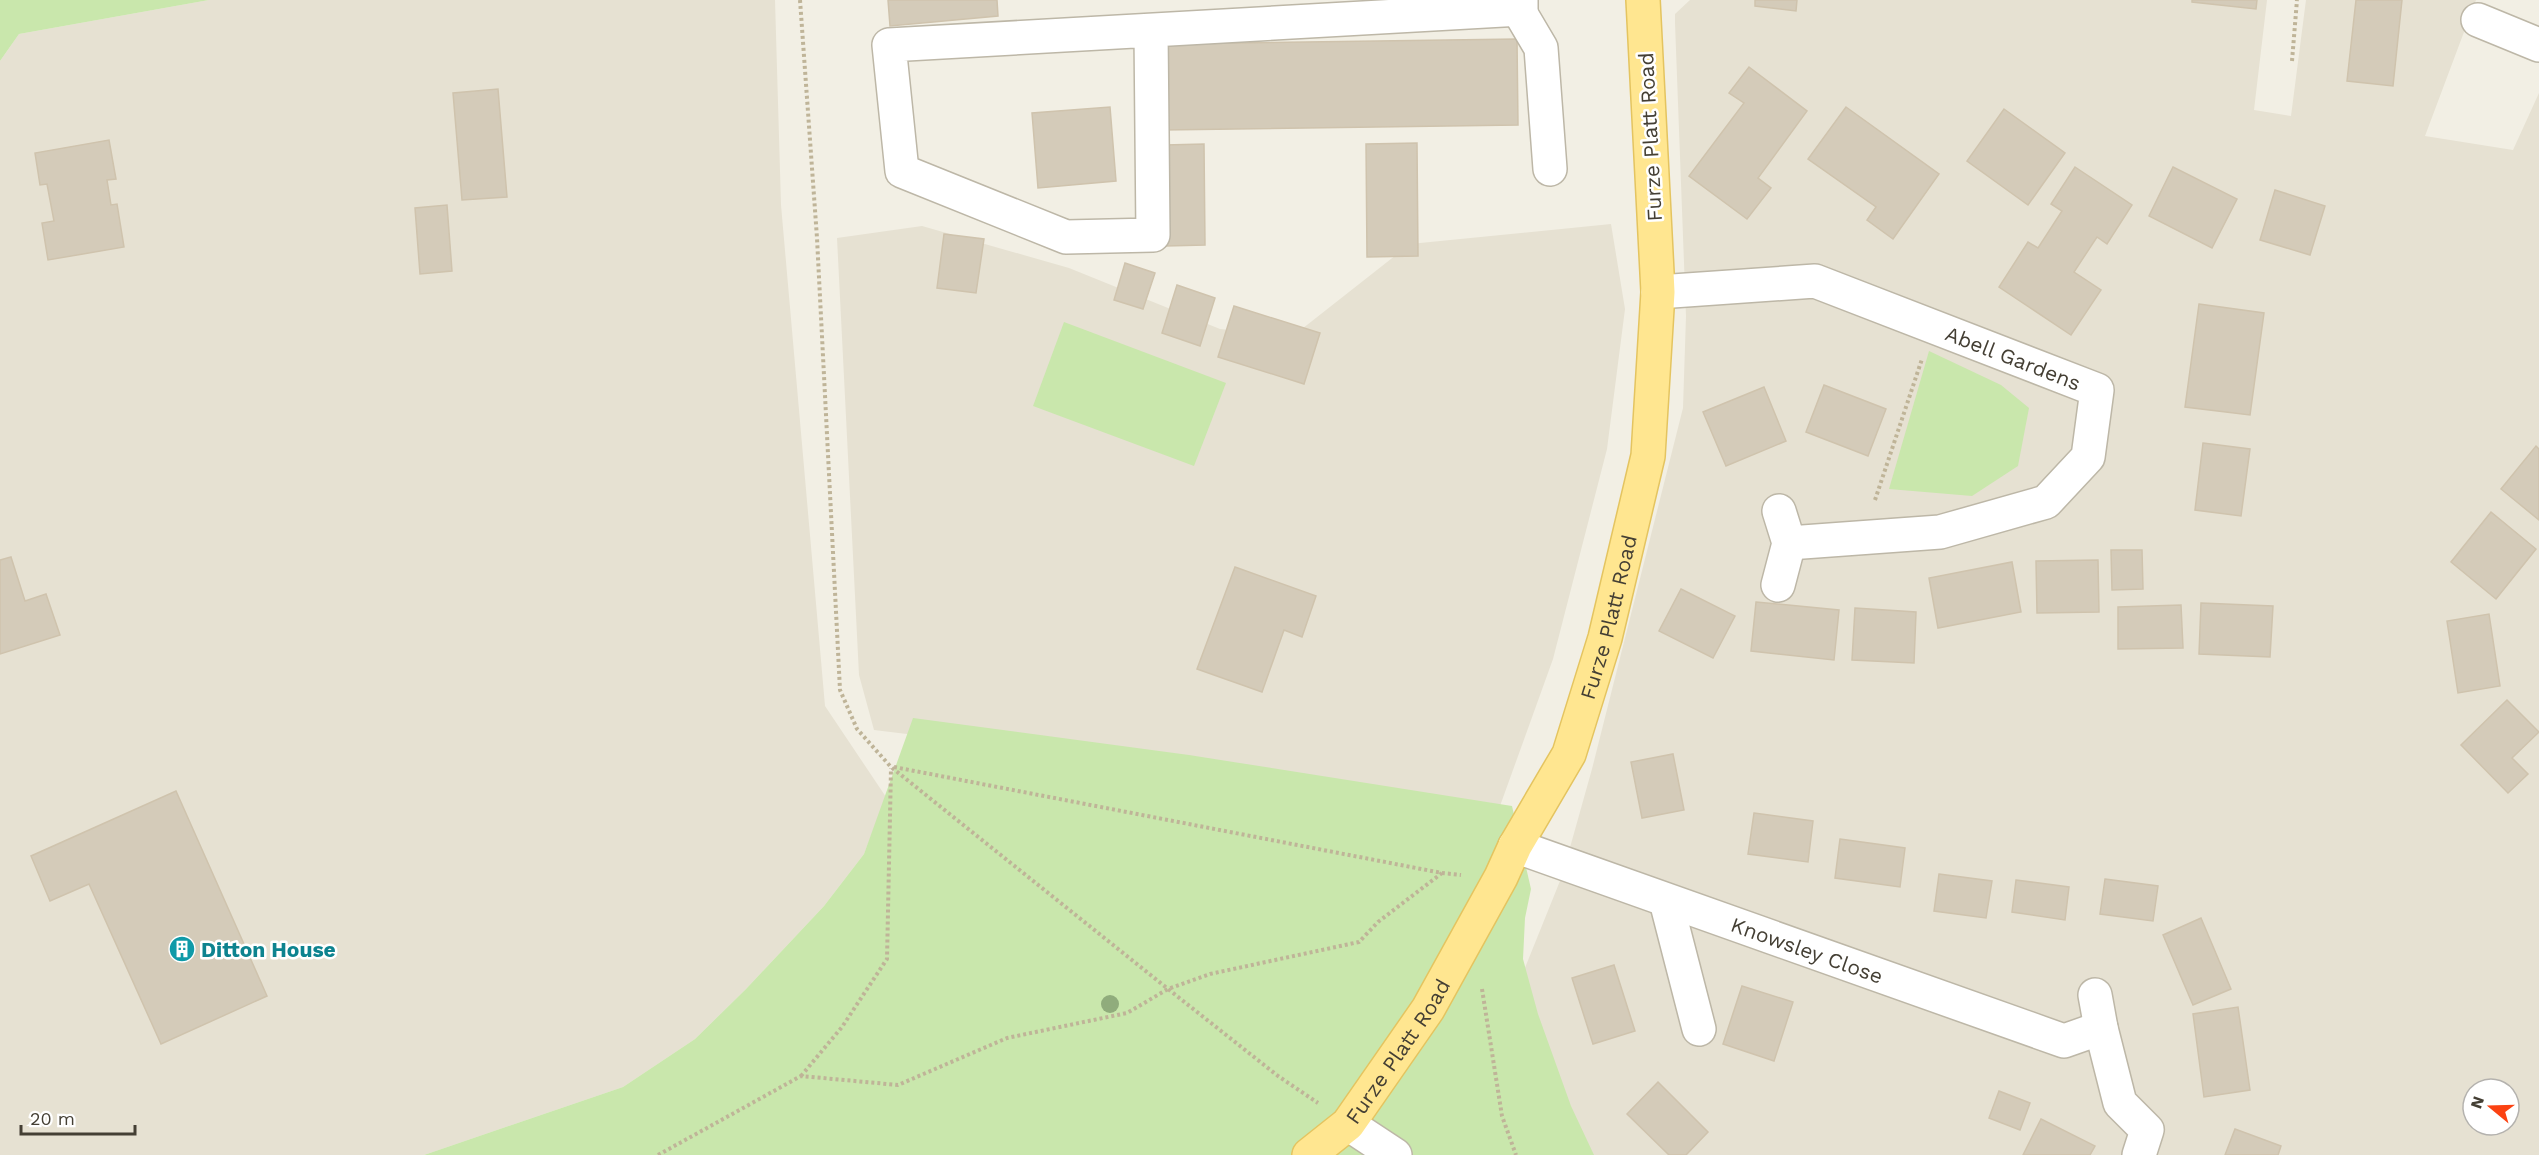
<svg xmlns="http://www.w3.org/2000/svg" width="2539" height="1155" viewBox="0 0 2539 1155" font-family="'Work Sans',sans-serif">
<rect width="100%" height="100%" fill="#f2efe4"/>
<g fill="#e6e1d2" fill-rule="evenodd">
<path d="M209,0H775L781,205L825,706L886,797L864,854L824,906L746,989L695,1039L623,1087L424,1155H0V61L19,34Z"/>
<path d="M1690,0H2267L2254,110L2291,116L2306,0H2476L2425,136L2513,150L2539,93V1155H1552L1502,1025L1562,876L1592,769L1683,408L1686,316L1675,23V14ZM2473,1089H2509V1125H2473Z"/>
<path d="M1611,224L1625,309L1607,449L1553,659L1500,806L874,730L859,675L837,238L922,226L1069,268L1220,329L1293,336L1410,244Z"/>
</g>
<g fill="#c9e7ac">
<path d="M0,0H209L19,34L0,61Z"/>
<path d="M1064,322L1226,383L1194,466L1033,406Z"/>
<path d="M1929,351L2001,385L2029,408L2018,466L1972,496L1889,489Z"/>
<path d="M913,718L1189,755L1512,806L1531,889L1525,918L1523,959L1538,1014L1571,1106L1594,1155H424L623,1087L695,1039L746,989L824,906L864,854Z"/>
</g>
<g fill="#d4cbb9" stroke="#cfc3ad" stroke-width="1.5">
<path d="M888,0H997L998,16L890,26Z"/>
<path d="M1755,0H1797L1796,11L1755,6Z"/>
<path d="M2192,0H2257L2256,9L2192,2Z"/>
<path d="M2356,0H2402L2393,86L2347,81Z"/>
<path d="M1517,39L1518,125L1163,130L1162,44Z"/>
<path d="M1749,67L1807,111L1758,178L1771,188L1747,219L1689,176L1744,103L1729,93Z"/>
<path d="M498,89L507,197L462,200L453,93Z"/>
<path d="M1110,107L1116,181L1038,188L1032,113Z"/>
<path d="M1846,107L1939,174L1893,239L1867,220L1876,207L1808,159Z"/>
<path d="M2004,109L2065,153L2028,205L1967,161Z"/>
<path d="M109,140L116,179L107,180L111,205L117,204L124,247L48,260L42,223L54,221L47,184L40,185L35,153Z"/>
<path d="M1417,143L1418,256L1367,257L1366,144Z"/>
<path d="M1204,144L1205,245L1166,246L1165,145Z"/>
<path d="M2075,167L2132,205L2107,244L2097,237L2074,272L2101,290L2071,335L1999,287L2028,242L2038,248L2062,211L2051,204Z"/>
<path d="M2173,167L2237,199L2212,248L2149,216Z"/>
<path d="M2275,190L2325,206L2310,255L2260,240Z"/>
<path d="M447,205L452,271L420,274L415,208Z"/>
<path d="M944,234L984,239L976,293L937,288Z"/>
<path d="M1125,263L1155,273L1143,309L1114,300Z"/>
<path d="M1177,285L1215,298L1200,346L1162,333Z"/>
<path d="M2199,304L2264,313L2250,415L2185,407Z"/>
<path d="M1234,306L1320,333L1304,384L1218,357Z"/>
<path d="M1824,385L1886,409L1868,456L1806,432Z"/>
<path d="M1764,387L1786,441L1726,466L1703,412Z"/>
<path d="M2203,443L2250,449L2241,516L2195,510Z"/>
<path d="M2536,446L2539,449V520L2501,489Z"/>
<path d="M2491,512L2536,549L2496,599L2451,562Z"/>
<path d="M2111,550H2142L2143,589L2112,590Z"/>
<path d="M11,557L25,601L46,594L60,635L0,654V560Z"/>
<path d="M2098,560L2099,612L2037,613L2036,561Z"/>
<path d="M2012,562L2021,612L1938,628L1929,578Z"/>
<path d="M1235,567L1316,596L1302,637L1284,630L1262,692L1197,669Z"/>
<path d="M1681,589L1735,616L1713,658L1659,631Z"/>
<path d="M1756,602L1839,610L1834,660L1751,651Z"/>
<path d="M2201,603L2273,606L2270,657L2199,654Z"/>
<path d="M2181,605L2183,648L2118,649V607Z"/>
<path d="M1855,608L1916,612L1914,663L1852,660Z"/>
<path d="M2489,614L2500,686L2458,693L2447,621Z"/>
<path d="M2507,700L2539,732L2512,758L2528,774L2508,793L2461,745Z"/>
<path d="M1673,754L1684,810L1642,818L1631,762Z"/>
<path d="M176,791L267,996L161,1044L89,884L50,901L31,856Z"/>
<path d="M1754,813L1813,821L1808,862L1748,854Z"/>
<path d="M1840,839L1905,848L1900,887L1835,878Z"/>
<path d="M1939,874L1992,881L1986,918L1934,911Z"/>
<path d="M2105,879L2158,886L2153,921L2100,914Z"/>
<path d="M2016,880L2069,887L2065,920L2012,912Z"/>
<path d="M2201,918L2231,989L2193,1005L2163,935Z"/>
<path d="M1614,965L1635,1031L1593,1044L1572,978Z"/>
<path d="M1742,986L1793,1002L1774,1061L1723,1044Z"/>
<path d="M2238,1007L2250,1090L2204,1097L2193,1014Z"/>
<path d="M1658,1082L1708,1132L1686,1155H1669L1627,1114Z"/>
<path d="M1999,1091L2030,1103L2020,1130L1989,1118Z"/>
<path d="M2041,1119L2095,1146L2090,1155H2023Z"/>
<path d="M2235,1129L2281,1146L2278,1155H2225Z"/>
</g>
<g fill="none" stroke-linecap="round" stroke-linejoin="round">
<defs>
<g id="minor">
<path d="M1518,9L1541,48L1550,169"/>
<path d="M2478,20L2539,45"/>
<path d="M1151,31L1153,235L1066,237L902,171L889,45L1521,9V0"/>
<path id="s1" d="M1658,292L1815,281L2097,390L2088,457L2046,502L1940,532L1789,543"/>
<path d="M1778,585L1789,543L1779,511"/>
<path id="s2" d="M1515,846L2064,1041L2101,1028"/>
<path d="M1666,901L1699,1029"/>
<path d="M2095,995L2101,1028L2120,1103L2147,1130L2139,1155"/>
<path d="M1348,1124L1395,1155"/>
</g>
<g id="major">
<path id="s3" d="M1309,1155L1348,1124L1428,1009L1501,877L1515,846L1569,754L1605,638L1648,456L1658,292L1643,0"/>
</g>
</defs>
<use href="#minor" stroke="#bdb7a7" stroke-width="36"/>
<use href="#major" stroke="#e4c460" stroke-width="36"/>
<g stroke="#bfb498" stroke-width="4" stroke-dasharray="3 3" stroke-linecap="butt">
<path d="M800,0L817,238L840,690L857,729L891,767L1168,989L1278,1076L1318,1103"/>
<path d="M2292,61L2297,0"/>
<path d="M1875,500L1922,359"/>
<path d="M894,767L1442,873L1461,875"/>
<path d="M1482,989L1502,1116L1516,1155"/>
<path d="M801,1076L842,1027L887,959L891,768"/>
<path d="M658,1155L801,1076L898,1085L1007,1038L1127,1013L1168,989L1210,974L1359,942L1378,922L1442,873"/>
</g>
<use href="#minor" stroke="#fff" stroke-width="33"/>
<use href="#major" stroke="#ffe690" stroke-width="33"/>
</g>
<circle fill="#90ac7c" cx="1110" cy="1004" r="9"/>
<defs>
<symbol id="building-disc" viewBox="-11 -11 22 22"><circle r="9.5" fill="#0f9aa8" stroke="#fff"/><path d="M-4-6H4V6H1V3H-1V6H-4ZM-2.5-4.3h1.7v1.8h-1.7ZM.8-4.3h1.7v1.8H.8ZM-2.5-1h1.7V.8h-1.7ZM.8-1h1.7V.8H.8Z" fill="#fff"/></symbol>
</defs>
<g fill-rule="evenodd">
<use href="#building-disc" x="167" y="934" width="30" height="30"/>
</g>
<g text-anchor="middle" dominant-baseline="central" stroke-width="5" stroke-linejoin="round" paint-order="stroke">
<g font-size="21" fill="#443f34" stroke="#fff">
<text transform="translate(1650 137) rotate(-93)">Furze Platt Road</text>
<text stroke="none"><textPath href="#s1" startOffset="370">Abell Gardens</textPath></text>
<text stroke="none"><textPath href="#s3" startOffset="624">Furze Platt Road</textPath></text>
<text stroke="none"><textPath href="#s2" startOffset="310">Knowsley Close</textPath></text>
<text stroke="none"><textPath href="#s3" startOffset="138">Furze Platt Road</textPath></text>
</g>
<g font-size="21" font-weight="bold" fill="#0d838f" stroke="#fff" text-anchor="start">
<text x="201" y="949">Ditton House</text>
</g>
</g>
<g transform="translate(2491 1107) rotate(289)"><circle r="28" fill="#ffffff" stroke="#b4b2ae" stroke-width="1.5"/>
<path d="M0-4.5L10 22L0 15L-10 22Z" fill="#fb4212"/>
<text y="-9" font-size="16" font-weight="bold" text-anchor="middle" fill="#443f34">N</text>
</g>
<path d="M21 1125v9h114v-9" fill="none" stroke="#443f34" stroke-width="3"/>
<text x="30" y="1125" font-size="18" fill="#443f34" stroke="#ffffff" stroke-width="4.5" paint-order="stroke">20 m</text>
</svg>
